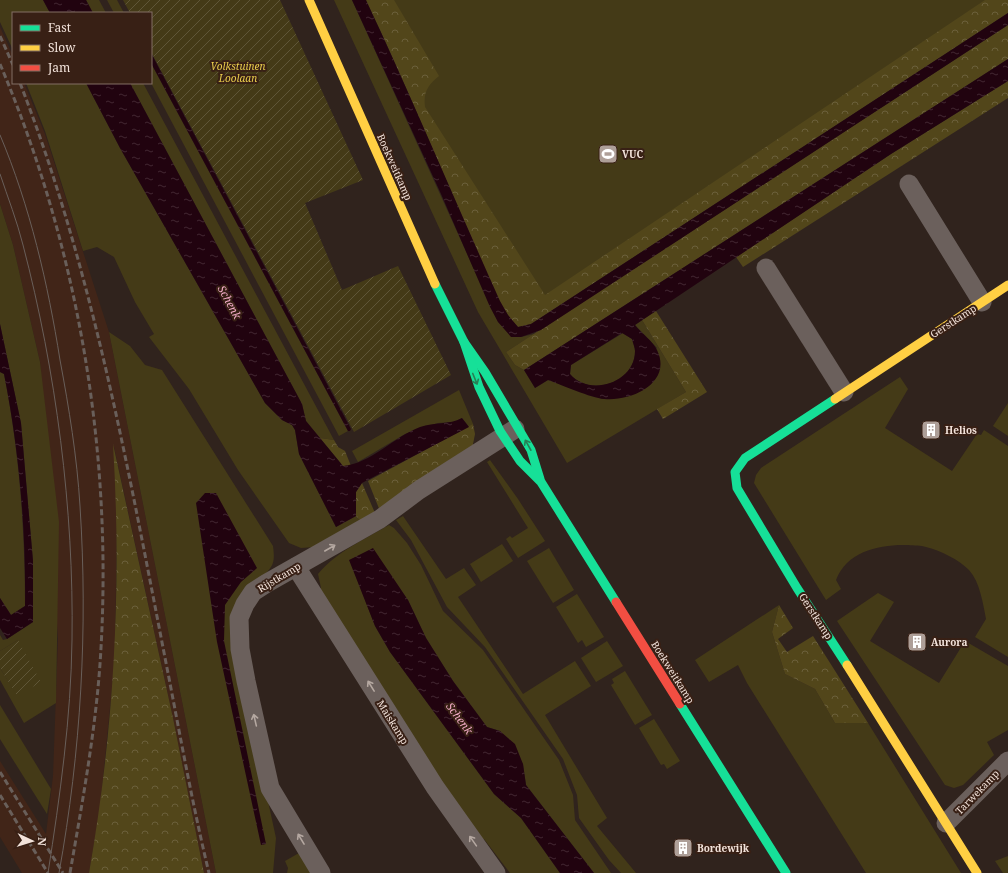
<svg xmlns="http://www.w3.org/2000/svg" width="1008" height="873" viewBox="0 0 1008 873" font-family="'Noto Serif',serif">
<defs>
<pattern id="forest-crowns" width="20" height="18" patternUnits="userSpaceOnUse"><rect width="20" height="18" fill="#52461a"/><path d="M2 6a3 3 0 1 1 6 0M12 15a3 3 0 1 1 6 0" fill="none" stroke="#6b603b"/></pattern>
<pattern id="garden-furrows" width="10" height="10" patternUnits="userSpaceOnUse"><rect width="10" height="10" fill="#443a17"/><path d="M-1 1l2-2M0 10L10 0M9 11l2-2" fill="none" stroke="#5f5638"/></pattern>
<pattern id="water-ripples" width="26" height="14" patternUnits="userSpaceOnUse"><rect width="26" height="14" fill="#21030f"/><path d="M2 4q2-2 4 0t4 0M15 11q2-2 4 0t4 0" fill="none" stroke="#422731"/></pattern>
</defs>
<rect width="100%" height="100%" fill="#30231d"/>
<path fill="#412518" d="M0,27L13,56V83H24L45,134L109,332L216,873H204L173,718L114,447L117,510L115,657L100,809L89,873H22L0,837V761L46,834L53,776L58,639L40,362L13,245L0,204Z"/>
<g fill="#443a17">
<path d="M0,0H43L50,13H13V50L0,22Z"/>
<path d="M86,0H99L106,13H93Z"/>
<path d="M107,0H117L124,13H114Z"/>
<path d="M334,0H352L498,322L521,337L534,334L506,352L515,365L524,370L535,388L548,380L603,399L657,348L635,325L642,320L686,392L567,463L478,312Z"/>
<path d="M364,0H1006L532,309Z"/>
<path d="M151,63L348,431L339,436L151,83Z"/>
<path d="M26,83H86L120,148L265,403L282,420L292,425L295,430L299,454L336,527L356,516L362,522L315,547L301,548L289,543L238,470L189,389L149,337L154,334L135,302L114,257L97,247L83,251L45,131Z"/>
<path d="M130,83H143L334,440L320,438L306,421L302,404Z"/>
<path d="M0,204L13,245L40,362L59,522L56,703L24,723L0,680V668L17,695L18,640L0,651V635L3,640L7,639L33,622V561L21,423L0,324Z"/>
<path d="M109,332L130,346L145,365L162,370L273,546C275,562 274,566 262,577L234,644L276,838L273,873H216Z"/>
<path d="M623,333L632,339C633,343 635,348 635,351C635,384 589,397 570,374L571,365Z"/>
<path d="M0,372L4,374C19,450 25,528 25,606L11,615L0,598Z"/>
<path d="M900,377L908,389L885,428L952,471L977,434L981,435L984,430L1008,446V657L975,637L986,619C983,604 980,582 969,570C959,560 940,550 926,547C921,545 914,546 908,545C880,544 847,551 836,580L841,589L826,600L754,483L756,475L761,468Z"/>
<path d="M459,390L473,424L469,427L462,418L454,422L438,423L405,434L358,462L352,451Z"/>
<path d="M1008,403V436L993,426Z"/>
<path d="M490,460L518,499L545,541L518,558L506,539L510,536L512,538L528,528L487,462Z"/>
<path d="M403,516L446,579L464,568L476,585L458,597L523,694L575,661L591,686L545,715L607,818L597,826L636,873H621L609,860L579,818L577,795L563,759L485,647L447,607L411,540L396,520Z"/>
<path d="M389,525L394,528L407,543L421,565L443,611L483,650L559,760L573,795L575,820L611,873H594L526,785L523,764L500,731L487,727L453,681L426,638L408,600L350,560L375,626L390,652L494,794L521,818L560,873H510L484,839L479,843L318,591L321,588L318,574C336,552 365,539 389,525Z"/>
<path d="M502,544L513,561L481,582L470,564Z"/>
<path d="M549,548L574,590L553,603L527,561Z"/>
<path d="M878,593L894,602L870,641L939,683L965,641L1008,666V730L987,742L994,755L963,785L954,788L945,785L837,621Z"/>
<path d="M577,594L604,637L586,647L582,640L578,643L556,607Z"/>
<path d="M779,605L772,632L785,674L815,689L835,723H868L961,873H866L747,683L738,665L709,682L695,660Z"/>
<path d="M607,641L623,666L596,682L581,658Z"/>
<path d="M625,671L652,715L635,725L611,685L614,683L612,679Z"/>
<path d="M0,705L51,789L47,814L0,739Z"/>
<path d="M654,719L680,761L667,769L664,764L661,765L639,728Z"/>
<path d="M299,853L312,873H287L288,868L285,861Z"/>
<path d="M1008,856V873H1003L995,861Z"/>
</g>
<g fill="url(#forest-crowns)">
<path d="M366,0H394L439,76C428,85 423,92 425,107L545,295L985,0H1008V13L531,324L518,327C497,307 485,268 473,241C437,161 404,80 366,0Z"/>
<path d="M1008,25V59L524,370L515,365L506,352Z"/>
<path d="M1008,81V98L743,267L736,257L891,154Z"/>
<path d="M656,311L707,392L663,419L657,409L686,392L642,320Z"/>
<path d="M473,424L475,434L472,449L380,511L368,481Z"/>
<path d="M320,438L334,440L338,447L345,451L351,466H343Z"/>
<path d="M113,444L173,718L204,873H89C114,731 122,588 113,444Z"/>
<path d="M362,483L375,513L362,522L356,516V492Z"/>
<path d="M779,605L793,628L778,639L787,652L813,636L868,723H835L815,689L785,674L772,632Z"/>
</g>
<g fill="url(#garden-furrows)">
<path d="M123,0H280L363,180L305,203L342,290L398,266L451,375L354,432L151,52V13H130Z"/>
<path d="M18,640L41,682L17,696L0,668V651Z"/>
</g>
<g fill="url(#water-ripples)" fill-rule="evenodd">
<path d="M43,0H86L93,13H50Z"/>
<path d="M352,0H366C413,100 455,201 500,301L508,315L518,327L531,324L1008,13V25L541,330L521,337H511L498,322L490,307L441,194Z"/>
<path d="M151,53L351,429L350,431H348L151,63Z"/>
<path d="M1008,59V81L891,154L635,325C641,333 653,341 657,350C673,383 631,402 604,399C591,398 562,385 548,380L535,388L524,370ZM622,333L632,339C633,343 635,348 635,351C635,383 589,397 570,374L571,365Z"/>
<path d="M86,83H130L302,404L306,421L343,466C370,464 395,436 420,427C434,422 449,425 462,418L469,427L362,483L356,492V516L336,527L299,454L295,430L292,425L282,420L265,403L120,148Z"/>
<path d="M0,324L21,423L33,561V622L7,639L0,628V598L11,615L25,606C26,529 19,449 4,374L0,372Z"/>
<path d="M205,493H216L257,568L241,582L225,605L224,641L266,844L261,845L217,642L196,503Z"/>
<path d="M373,548L408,600L426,638L453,681L487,727L500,731L515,744L523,764L526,785L594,873H560L521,818L494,794L390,652L375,626L349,560Z"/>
</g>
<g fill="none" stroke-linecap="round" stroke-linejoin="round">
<g stroke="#6b605c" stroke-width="19">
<path d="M909,184L982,302"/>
<path d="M766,268L844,392"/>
<path d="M296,567L435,787L496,873"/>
<path d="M946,823L1008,761"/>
<path d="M321,873L270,788L246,681L240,649L239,618L245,604L253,592L267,583L380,519L419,490L515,429"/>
</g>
<g stroke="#16e098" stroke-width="9">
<path d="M435,284L464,342L485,372L531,450L540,479"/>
<path d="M464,342L479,387L500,431L520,461L541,482L616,602"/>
<path d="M835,399L745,458L735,472L737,488L797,588L847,665"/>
<path d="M680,704L786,873"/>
</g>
<g stroke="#ffcf43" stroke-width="9">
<path d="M309,0L435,284"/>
<path d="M835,399L1008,285"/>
<path d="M847,665L977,873"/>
</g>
<path stroke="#f24e42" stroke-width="9" d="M616,602L680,704"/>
<g stroke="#695f5a" stroke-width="1">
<path d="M0,135C30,206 48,284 60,360C69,408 77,457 80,506C88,629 81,751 59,873"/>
<path d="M0,174C8,198 17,221 23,245C56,371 74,509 72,640C71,718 60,796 48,873"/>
</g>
<g stroke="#695f5a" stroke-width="3" stroke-dasharray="6 3" stroke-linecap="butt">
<path d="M0,36L13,65"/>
<path d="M0,64C80,252 114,460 100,664C95,734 82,804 70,873"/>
<path d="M20,83C94,273 129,474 168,673C181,740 193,807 209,873"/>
<path d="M0,772L63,873"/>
<path d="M0,795L48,873"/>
</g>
</g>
<defs><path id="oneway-shaft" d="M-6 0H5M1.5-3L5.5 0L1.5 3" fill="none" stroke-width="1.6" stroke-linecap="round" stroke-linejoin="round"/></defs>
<g stroke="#278056">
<use href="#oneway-shaft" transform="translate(475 379) rotate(68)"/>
<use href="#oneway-shaft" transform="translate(528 445) rotate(-119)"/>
</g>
<g stroke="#b5a8a1">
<use href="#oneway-shaft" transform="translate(330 548) rotate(-30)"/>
<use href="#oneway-shaft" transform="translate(371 686) rotate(-122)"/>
<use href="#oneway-shaft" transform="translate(255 720) rotate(-103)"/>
<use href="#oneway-shaft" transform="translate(301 839) rotate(-121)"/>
<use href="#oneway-shaft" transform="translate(473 841) rotate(-125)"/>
</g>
<defs>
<symbol id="stadium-square" viewBox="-11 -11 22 22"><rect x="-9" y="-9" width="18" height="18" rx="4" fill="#ae9f98" stroke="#382015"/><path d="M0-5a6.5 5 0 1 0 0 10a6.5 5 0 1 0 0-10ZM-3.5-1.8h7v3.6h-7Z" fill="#fff"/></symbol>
<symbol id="building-square" viewBox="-11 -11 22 22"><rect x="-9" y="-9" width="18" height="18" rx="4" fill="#ae9f98" stroke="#382015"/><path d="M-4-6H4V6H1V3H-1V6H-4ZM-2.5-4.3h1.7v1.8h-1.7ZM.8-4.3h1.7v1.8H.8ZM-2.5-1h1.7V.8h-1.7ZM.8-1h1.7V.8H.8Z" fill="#fff"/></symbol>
</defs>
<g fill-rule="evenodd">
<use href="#stadium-square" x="597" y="143" width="22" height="22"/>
<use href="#building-square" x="920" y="419" width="22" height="22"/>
<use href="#building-square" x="906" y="631" width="22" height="22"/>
<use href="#building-square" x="672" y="837" width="22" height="22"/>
</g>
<g text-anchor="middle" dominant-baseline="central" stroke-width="4" stroke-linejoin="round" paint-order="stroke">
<g font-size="10" font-style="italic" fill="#eace4d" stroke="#382015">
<text x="238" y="66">Volkstuinen<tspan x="238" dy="12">Loolaan</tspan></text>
</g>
<g font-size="10" font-weight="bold" fill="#f2e2da" stroke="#382015" text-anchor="start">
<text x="622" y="154">VUC</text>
<text x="945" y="430">Helios</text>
<text x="931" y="642">Aurora</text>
<text x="697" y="848">Bordewijk</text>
</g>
<g font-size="10" fill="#f2e2da" stroke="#382015">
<text transform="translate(395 167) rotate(66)">Boekweitkamp</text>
<text transform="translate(953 321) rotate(-33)">Gerstkamp</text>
<text transform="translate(279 577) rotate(-31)">Rijstkamp</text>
<text transform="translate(816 616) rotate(57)">Gerstkamp</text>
<text transform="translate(673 672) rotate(58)">Boekweitkamp</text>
<text transform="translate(393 722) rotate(58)">Maiskamp</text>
<text transform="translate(977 792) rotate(-46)">Tarwekamp</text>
</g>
<g font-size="11" font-style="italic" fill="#f2acc7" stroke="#382015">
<text transform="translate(230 302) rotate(61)">Schenk</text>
<text transform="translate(460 718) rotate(53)">Schenk</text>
</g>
</g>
<rect x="12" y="12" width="140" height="72" fill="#382015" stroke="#826e64"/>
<rect x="20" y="25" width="20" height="6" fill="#16e098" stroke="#826e64"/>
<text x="48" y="32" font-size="12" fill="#f2e2da">Fast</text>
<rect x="20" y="45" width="20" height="6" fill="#ffcf43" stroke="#826e64"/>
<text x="48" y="52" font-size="12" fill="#f2e2da">Slow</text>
<rect x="20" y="65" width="20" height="6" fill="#f24e42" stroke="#826e64"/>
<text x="48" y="72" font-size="12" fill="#f2e2da">Jam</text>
<g transform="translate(32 841) rotate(94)" stroke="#382015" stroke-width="3" paint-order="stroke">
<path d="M0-3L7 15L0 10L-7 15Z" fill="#f2e2da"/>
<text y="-6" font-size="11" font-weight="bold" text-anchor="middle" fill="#f2e2da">N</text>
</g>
</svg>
